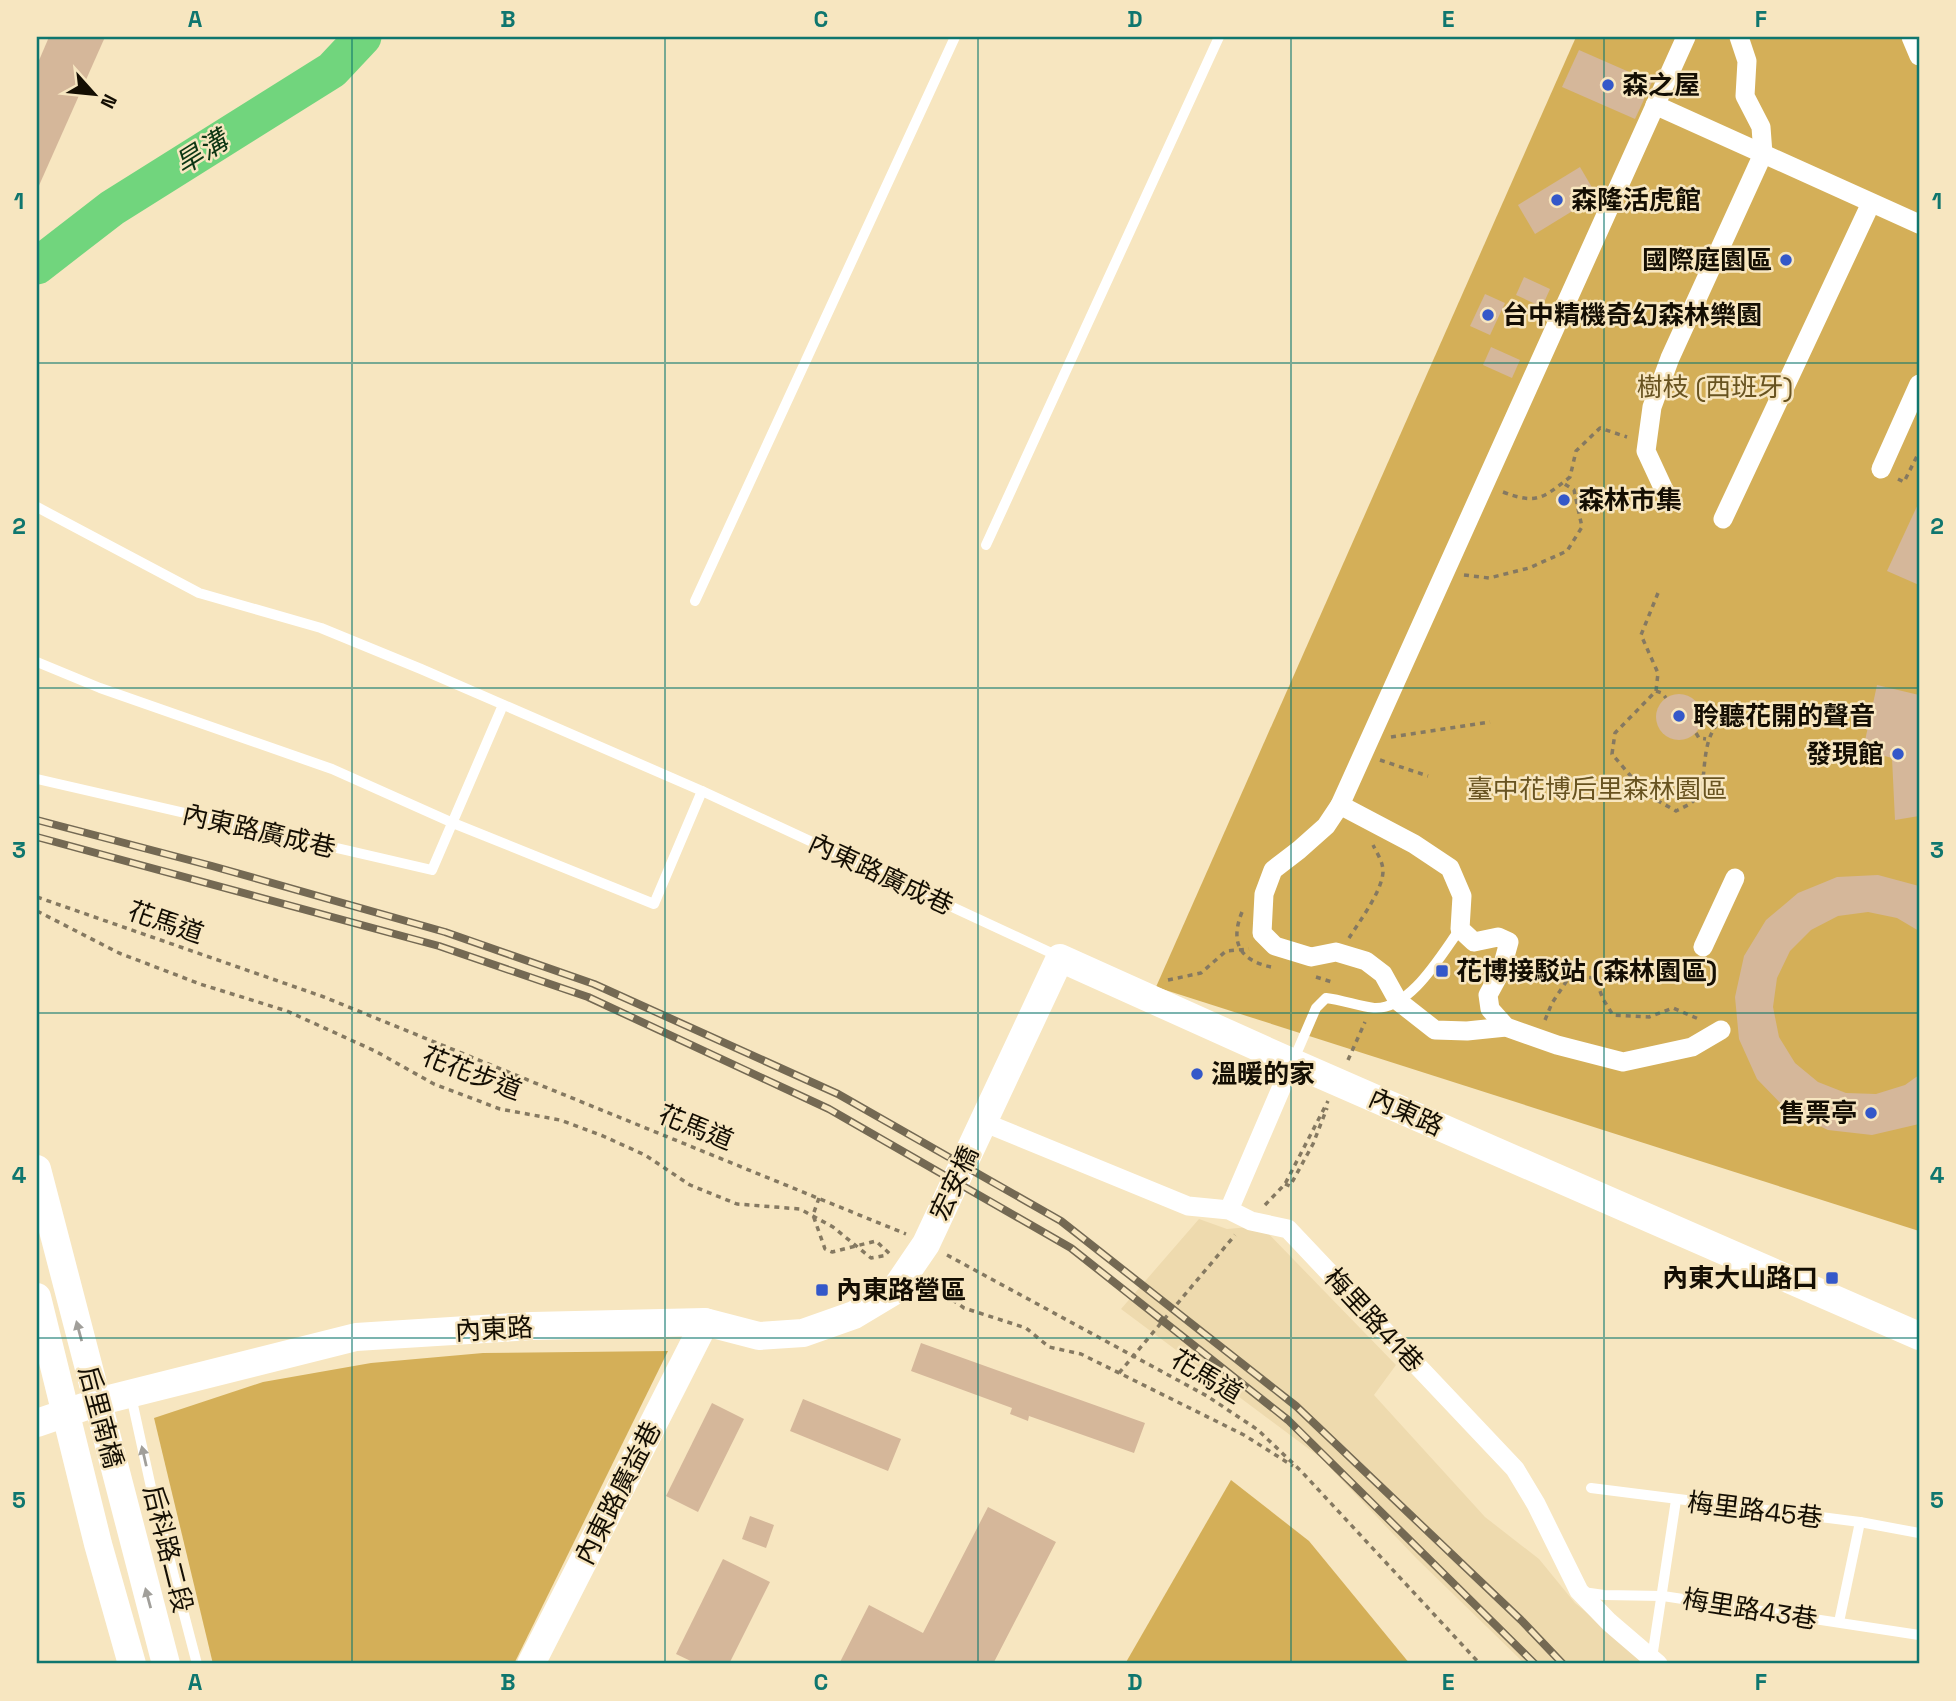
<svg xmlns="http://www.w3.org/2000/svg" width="1956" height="1701" viewBox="0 0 1956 1701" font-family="'Space Grotesk','Noto Sans TC',sans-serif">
<rect width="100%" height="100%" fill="#f7e6c0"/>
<path fill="#eedaae" d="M1199,1219L1227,1229L1261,1226L1396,1365L1374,1395L1485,1517L1539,1559L1575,1603L1649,1664H1525L1416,1558L1321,1458L1121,1309Z"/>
<g fill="#d4af58">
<path d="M1576,37H1919V1231L1156,987Z"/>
<path d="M668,1351L514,1664H213L154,1418L263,1382L371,1363L483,1353Z"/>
<path d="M1231,1480L1309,1541L1410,1664H1125Z"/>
</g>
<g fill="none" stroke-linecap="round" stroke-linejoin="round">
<path stroke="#71d57d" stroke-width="37" d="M37,266L112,208L332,70L363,37"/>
</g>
<g fill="#d5b79a">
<path d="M49,37H105L37,190V65Z"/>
<path d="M1579,50L1652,82L1635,119L1562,87Z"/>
<path d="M1580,167L1597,196L1535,234L1518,205Z"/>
<path d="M1524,277L1550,289L1542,307L1516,295Z"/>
<path d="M1485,294L1505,303L1490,335L1470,326Z"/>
<path d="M1491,347L1520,360L1512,378L1483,365Z"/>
<path d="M1919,502V585L1887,571Z"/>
<path d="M1877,685L1919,695V816L1895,820L1892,758L1863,750Z"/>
<circle cx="1679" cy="717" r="23"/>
<path d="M1878,875L1919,886V931L1897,918L1868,912L1838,916L1811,930L1790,951L1777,978L1773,1007L1779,1037L1795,1063L1818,1082L1846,1093L1876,1094L1905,1085L1919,1075V1124L1872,1135L1828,1130L1788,1111L1757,1079L1739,1039L1735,997L1744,956L1766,920L1798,893L1825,882L1837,877Z"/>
<path d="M921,1343L1145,1423L1134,1453L1029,1416L1028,1421L1010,1414L1012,1408L911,1371Z"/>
<path d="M803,1399L901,1439L888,1471L790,1431Z"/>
<path d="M712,1403L744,1419L698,1512L666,1496Z"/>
<path d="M988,1507L1056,1542L993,1664H839L869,1605L923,1633Z"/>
<path d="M750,1516L774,1525L766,1548L742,1539Z"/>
<path d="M723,1559L770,1582L729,1664H697L676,1654Z"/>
</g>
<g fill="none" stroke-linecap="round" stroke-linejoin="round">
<g stroke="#857961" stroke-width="3.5" stroke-dasharray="5 5" stroke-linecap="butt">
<path d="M1898,479L1904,482L1919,452"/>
<path d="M1503,492C1537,505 1543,498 1570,477L1576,451L1600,428L1627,437"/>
<path d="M1464,575L1489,578L1529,568L1567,551L1582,527L1574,490L1563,483"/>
<path d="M1658,593L1641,635L1658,673L1656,691L1615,733L1612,754L1646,794L1676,811L1690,804L1701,794C1707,762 1700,723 1738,711"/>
<path d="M1656,691L1662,693L1666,698"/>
<path d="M1696,733L1699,738L1706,739"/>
<path d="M1391,737L1490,722"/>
<path d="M1380,760L1428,776"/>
<path d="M37,897L324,997L906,1234"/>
<path d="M37,911L119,953L200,984L287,1011L375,1051L434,1084L500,1109L560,1120L603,1136L645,1155L690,1185L737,1204L800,1209L833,1227L871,1258L888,1255"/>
<path d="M1242,912C1230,942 1239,960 1271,967"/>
<path d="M1349,938C1359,922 1383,890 1383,871C1383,862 1377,853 1373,845"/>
<path d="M1316,977L1335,983"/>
<path d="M1168,980L1201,973L1226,951L1249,949"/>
<path d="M1545,1020L1552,1003L1570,976L1595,978L1603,999L1613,1015L1649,1017L1673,1008L1701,1020"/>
<path d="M1348,1060L1365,1022"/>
<path d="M1285,1184L1290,1186L1313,1144L1327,1108"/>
<path d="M819,1198L813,1215L825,1249L832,1252L876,1241L891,1255"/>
<path d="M1265,1205L1285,1184L1328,1101"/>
<path d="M947,1255L1207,1396L1258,1430L1301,1471L1480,1664"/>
<path d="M928,1282L964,1308L1026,1328L1049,1347L1081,1354L1244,1435L1293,1466"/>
<path d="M1119,1373L1235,1235"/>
</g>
<g stroke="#fff" stroke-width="10">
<path d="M37,507L199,593L321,628L421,669L702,791L1060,957"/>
<path d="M986,545L1219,37"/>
<path d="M695,601L955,37"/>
<path d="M37,662L100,688L332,769L453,823L654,904L702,791"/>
<path d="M37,779L432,870L503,705"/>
<path d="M1294,1059L1316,1008L1326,998C1343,1000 1358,1006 1374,1008C1410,1010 1441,955 1460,929"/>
<path d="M131,1396L152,1492L197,1664"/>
<path d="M1591,1488L1860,1522L1919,1533"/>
<path d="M1583,1592L1604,1595L1663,1596L1919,1635"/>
<path d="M1839,1622L1860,1522"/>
<path d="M1652,1658L1676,1500"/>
</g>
<g stroke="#fff" stroke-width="19">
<path d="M1686,37L1340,805L1326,826L1299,850L1273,870L1264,894L1262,933L1275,946L1311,957L1336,952L1366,961L1383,974L1398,1001L1435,1030L1467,1031L1506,1027L1557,1045L1623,1062L1692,1047L1721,1030"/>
<path d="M1911,37L1919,56"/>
<path d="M1655,105L1919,224"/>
<path d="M1881,469L1919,384"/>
<path d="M1665,492L1646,451L1652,407L1670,358L1763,154L1761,127L1745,96L1747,61L1739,37"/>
<path d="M1723,519L1871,203"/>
<path d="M1340,805L1414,844L1450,868L1462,896L1460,929L1474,942L1498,937L1509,942L1501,971L1488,995L1490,1009L1506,1027"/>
<path d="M1703,947L1735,878"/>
<path d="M983,1122L1188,1206L1229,1210L1251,1221L1288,1229L1515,1469L1536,1504L1579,1591L1609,1622L1658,1664"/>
<path d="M1229,1210L1292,1063"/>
</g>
<g stroke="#fff" stroke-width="28">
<path d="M37,1169L166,1664"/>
<path d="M37,1297L98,1544L132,1664"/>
<path d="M37,1423L101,1401L356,1337L532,1326L705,1322L759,1336L803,1333L854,1315L894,1291L926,1244L1060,958L1280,1057L1919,1336"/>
<path d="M531,1664L705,1322"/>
</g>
<defs>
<g id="rail">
<path d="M37,820L212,866L445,932L594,984L838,1094L1061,1221L1296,1406L1521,1620L1563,1664"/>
<path d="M37,837L439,946L588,997L829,1109L1071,1248L1288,1420L1535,1664"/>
</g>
</defs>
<use href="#rail" stroke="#746953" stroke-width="8"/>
<use href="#rail" stroke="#f7e6c0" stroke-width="5" stroke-dasharray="16" stroke-linecap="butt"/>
</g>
<defs><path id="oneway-solid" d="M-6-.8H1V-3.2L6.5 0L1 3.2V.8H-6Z" transform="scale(1.75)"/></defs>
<g fill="#a19f9a">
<use href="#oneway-solid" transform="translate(79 1331) rotate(-105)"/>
<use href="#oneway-solid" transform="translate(144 1456) rotate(-103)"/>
<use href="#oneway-solid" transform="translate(148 1598) rotate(-105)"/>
</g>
<path fill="none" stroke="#0f766e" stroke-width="2" stroke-opacity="0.55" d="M352,37V1664M665,37V1664M978,37V1664M1291,37V1664M1604,37V1664M37,363H1919M37,688H1919M37,1013H1919M37,1338H1919"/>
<g fill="#3458c9" stroke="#f7e6c0" stroke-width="2.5">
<circle cx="1608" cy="85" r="7"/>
<circle cx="1557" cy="200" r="7"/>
<circle cx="1786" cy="260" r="7"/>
<circle cx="1488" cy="315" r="7"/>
<circle cx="1564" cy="500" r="7"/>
<circle cx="1679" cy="716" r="7"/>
<circle cx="1898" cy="754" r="7"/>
<rect x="1435" y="964" width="14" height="14" rx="3.5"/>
<circle cx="1197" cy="1074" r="7"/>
<circle cx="1871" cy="1113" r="7"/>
<rect x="1825" y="1271" width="14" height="14" rx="3.5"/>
<rect x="815" y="1283" width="14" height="14" rx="3.5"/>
</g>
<g text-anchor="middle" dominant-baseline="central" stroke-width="5" stroke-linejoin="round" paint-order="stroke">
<g font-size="26" font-weight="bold" fill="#140e03" stroke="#f7e6c0" text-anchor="start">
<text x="1622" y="85">森之屋</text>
<text x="1571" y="200">森隆活虎館</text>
<text x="1772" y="260" text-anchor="end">國際庭園區</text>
<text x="1502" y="315">台中精機奇幻森林樂園</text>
<text x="1578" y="500">森林市集</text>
<text x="1693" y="716">聆聽花開的聲音</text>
<text x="1884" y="754" text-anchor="end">發現館</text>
<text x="1456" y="971">花博接駁站 (森林園區)</text>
<text x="1211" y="1074">溫暖的家</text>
<text x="1857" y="1113" text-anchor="end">售票亭</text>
<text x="1818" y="1278" text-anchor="end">內東大山路口</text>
<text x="836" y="1290">內東路營區</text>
</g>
<g font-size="26" fill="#685320" stroke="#f7e6c0">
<text x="1715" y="387">樹枝 (西班牙)</text>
<text x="1597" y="789">臺中花博后里森林園區</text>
</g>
<g font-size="26" fill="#140e03" stroke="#f7e6c0">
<text transform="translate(259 831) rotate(13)">內東路廣成巷</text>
<text transform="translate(881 874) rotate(25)">內東路廣成巷</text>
<text transform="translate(166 922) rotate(19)">花馬道</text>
<text transform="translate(472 1073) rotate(21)">花花步道</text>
<text transform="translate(1406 1112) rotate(24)">內東路</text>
<text transform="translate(696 1127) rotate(22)">花馬道</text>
<text transform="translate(954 1183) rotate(-65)">宏安橋</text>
<text transform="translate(1374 1320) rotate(47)">梅里路41巷</text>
<text transform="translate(494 1329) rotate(-3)">內東路</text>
<text transform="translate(1207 1376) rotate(31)">花馬道</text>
<text transform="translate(101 1417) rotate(75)">后里南橋</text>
<text transform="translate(618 1493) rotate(-63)">內東路廣益巷</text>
<text transform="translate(1755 1510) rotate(7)">梅里路45巷</text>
<text transform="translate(168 1549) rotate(76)">后科路二段</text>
<text transform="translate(1750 1609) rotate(9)">梅里路43巷</text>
</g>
<g font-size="28" font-style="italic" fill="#0d3614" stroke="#f7e6c0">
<text transform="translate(201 152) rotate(-32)">旱溝</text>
</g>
</g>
<rect width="1956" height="1701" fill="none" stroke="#f7e6c0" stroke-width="77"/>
<g transform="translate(94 94) rotate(117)" stroke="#f7e6c0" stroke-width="5" paint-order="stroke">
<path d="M0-5L12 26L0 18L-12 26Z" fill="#140e03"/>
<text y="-10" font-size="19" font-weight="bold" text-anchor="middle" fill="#140e03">N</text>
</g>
<rect x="38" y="38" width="1880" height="1624" fill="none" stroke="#0f766e" stroke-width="2.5"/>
<g font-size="23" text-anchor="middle" font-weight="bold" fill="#0f766e">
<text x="195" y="27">A</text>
<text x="508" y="27">B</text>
<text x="821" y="27">C</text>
<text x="1135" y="27">D</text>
<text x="1448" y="27">E</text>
<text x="1761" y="27">F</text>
<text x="19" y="209">1</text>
<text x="1937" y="209">1</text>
<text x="19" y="534">2</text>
<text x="1937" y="534">2</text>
<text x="19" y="858">3</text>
<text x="1937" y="858">3</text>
<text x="19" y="1183">4</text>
<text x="1937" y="1183">4</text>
<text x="19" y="1508">5</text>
<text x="1937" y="1508">5</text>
<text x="195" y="1690">A</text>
<text x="508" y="1690">B</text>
<text x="821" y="1690">C</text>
<text x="1135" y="1690">D</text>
<text x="1448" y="1690">E</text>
<text x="1761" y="1690">F</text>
</g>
</svg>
